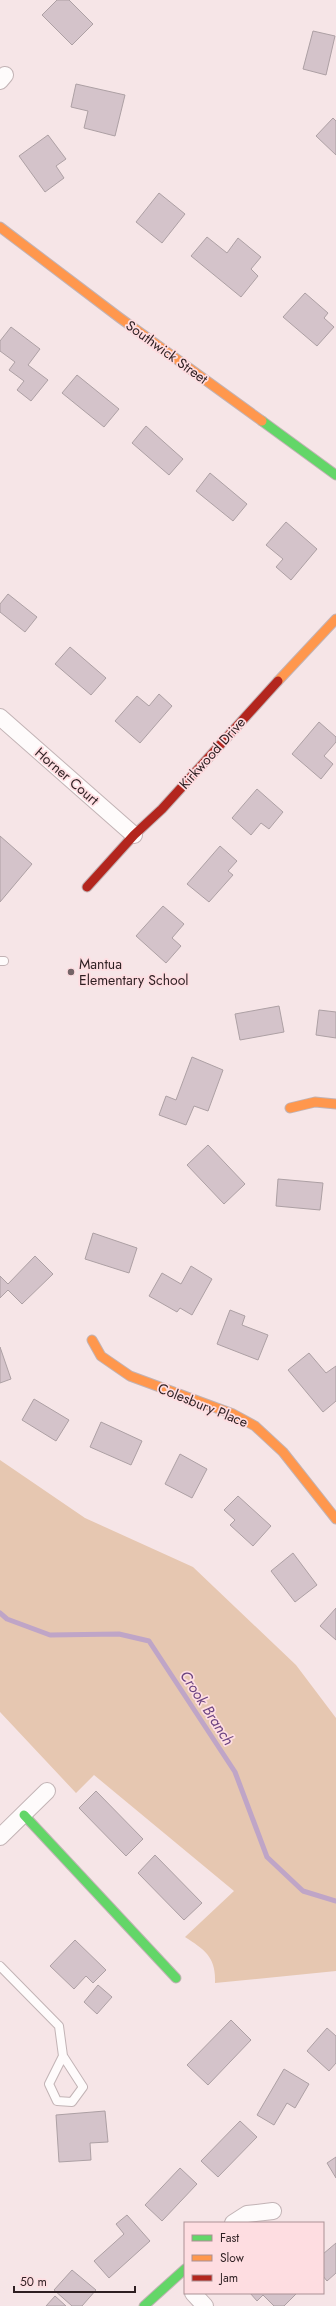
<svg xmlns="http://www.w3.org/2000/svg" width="336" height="2306" viewBox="0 0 336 2306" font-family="Jost,sans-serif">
<rect width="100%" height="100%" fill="#f6e5e7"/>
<path fill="#e6c7b1" d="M0,1460L85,1518L193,1567L296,1665L336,1718V1971L215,1983C216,1957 205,1950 185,1937L234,1891L94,1775L76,1793L0,1712Z"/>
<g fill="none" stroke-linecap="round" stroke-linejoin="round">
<path stroke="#bfa5c7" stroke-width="5" d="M0,1613L7,1619L50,1635L119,1634L149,1641L235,1772L267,1857L303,1891L336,1901"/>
</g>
<g fill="#d4c3ca" stroke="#ada0a4">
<path d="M57,0H69L93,24L72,45L42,15Z"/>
<path d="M313,31L335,36L326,75L303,69Z"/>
<path d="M76,84L125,95L115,136L84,128L88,111L71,107Z"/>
<path d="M333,118L336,121V155L316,136Z"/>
<path d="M48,135L66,159L56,166L64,178L45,192L19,156Z"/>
<path d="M159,193L185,214L162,243L136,222Z"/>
<path d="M207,237L227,253L238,238L261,257L251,269L258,276L241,297L191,256Z"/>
<path d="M305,293L328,313L324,318L334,327L317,346L283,317Z"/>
<path d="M11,327L40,349L28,365L48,380L31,401L17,390L24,381L9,370L15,362L0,351V341Z"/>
<path d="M77,375L119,409L104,427L62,393Z"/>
<path d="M146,426L183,459L169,475L132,443Z"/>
<path d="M210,473L247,504L233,521L196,491Z"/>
<path d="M286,522L317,549L291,580L276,567L283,559L266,545Z"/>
<path d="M8,594L37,617L25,632L0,612V604Z"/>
<path d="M70,647L106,678L91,695L55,664Z"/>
<path d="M159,694L172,706L140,743L115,721L137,696L149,706Z"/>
<path d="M319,722L336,737V742L324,756L333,764L321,779L292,754Z"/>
<path d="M257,789L283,812L269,829L261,823L251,835L232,818Z"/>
<path d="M0,836L32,864L0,902Z"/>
<path d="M220,846L237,861L228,871L233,875L209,902L187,884Z"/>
<path d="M163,906L184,924L172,938L181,946L166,963L136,936Z"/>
<path d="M279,1006L284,1032L240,1040L235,1014Z"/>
<path d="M319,1010L336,1012V1038L316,1035Z"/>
<path d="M192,1057L223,1070L208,1111L194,1106L186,1125L159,1115L166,1096L176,1100Z"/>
<path d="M208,1145L245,1184L224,1204L187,1165Z"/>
<path d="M278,1179L323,1183L320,1210L276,1206Z"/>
<path d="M93,1233L137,1248L129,1273L85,1259Z"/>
<path d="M35,1256L53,1274L22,1304L8,1290L0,1298V1276L8,1284Z"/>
<path d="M191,1266L212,1279L192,1315L180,1308L177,1312L149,1296L162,1273L181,1284Z"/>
<path d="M230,1310L245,1316L242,1325L268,1335L258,1360L217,1344Z"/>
<path d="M0,1347L11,1379L0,1383Z"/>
<path d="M309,1353L326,1373L336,1366V1401L323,1412L288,1370Z"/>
<path d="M34,1399L69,1420L56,1441L22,1420Z"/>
<path d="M101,1422L142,1441L131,1465L90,1447Z"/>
<path d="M180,1454L207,1469L192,1498L165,1484Z"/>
<path d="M238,1496L271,1526L253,1546L230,1525L235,1520L224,1510Z"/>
<path d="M293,1553L317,1585L295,1602L271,1571Z"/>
<path d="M336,1608V1640L320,1626Z"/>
<path d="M96,1791L143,1839L126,1856L79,1808Z"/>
<path d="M155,1855L202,1903L184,1920L138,1873Z"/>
<path d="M75,1940L106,1970L93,1983L86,1976L74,1989L50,1966Z"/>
<path d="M98,1985L112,1997L97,2014L84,2002Z"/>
<path d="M231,2020L251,2040L208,2085L187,2065Z"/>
<path d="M327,2028L336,2036V2063L329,2071L307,2051Z"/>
<path d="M284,2069L309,2084L295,2108L287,2103L274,2125L257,2115Z"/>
<path d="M105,2111L108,2142L90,2143L91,2160L59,2162L56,2115Z"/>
<path d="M240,2121L257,2137L218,2177L201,2161Z"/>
<path d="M336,2157V2178L327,2163Z"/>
<path d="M180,2168L197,2184L162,2221L145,2205Z"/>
<path d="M127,2215L150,2241L109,2278L94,2261L124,2234L116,2224Z"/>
<path d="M336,2243V2273L327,2281L323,2276V2254Z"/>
<path d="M72,2270L96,2290L82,2306H72L54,2290Z"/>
<path d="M250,2293H297L284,2306H274L263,2295L257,2301Z"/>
<path d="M55,2296L66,2306H46Z"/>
</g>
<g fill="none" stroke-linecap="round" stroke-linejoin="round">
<defs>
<g id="lane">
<path d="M0,961H4"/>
<path d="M0,1966L59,2026L63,2056L83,2087L72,2102L57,2101L49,2084L63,2056"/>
</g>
<g id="street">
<path d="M0,81L5,75"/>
<path d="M0,717L134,835"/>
<path d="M0,1837L47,1791"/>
<path d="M233,2223L247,2214L273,2211"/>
<path d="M193,2293L205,2306"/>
</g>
<g id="fast">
<path d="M262,421L336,475"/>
<path d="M24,1815L176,1978"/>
<path d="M144,2306L185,2269"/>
</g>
<g id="slow">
<path d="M0,227L120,318L262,421"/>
<path d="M278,681L336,619"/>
<path d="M290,1108L315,1102L336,1104"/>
<path d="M92,1340L101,1356L130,1376L233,1414L255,1426L283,1452L336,1519"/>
</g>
<path id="jam" d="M87,887L134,835L162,809L278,681"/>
</defs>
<use href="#lane" stroke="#c2b3b5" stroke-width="10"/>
<use href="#street" stroke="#c2b3b5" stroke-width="18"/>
<use href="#fast" stroke="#c2b3b5" stroke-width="11"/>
<use href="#slow" stroke="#c2b3b5" stroke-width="11"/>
<use href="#jam" stroke="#c2b3b5" stroke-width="11"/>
<use href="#lane" stroke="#fefbfb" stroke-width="8"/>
<use href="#street" stroke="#fefbfb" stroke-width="16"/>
<use href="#fast" stroke="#63d668" stroke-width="9"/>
<use href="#slow" stroke="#ff974d" stroke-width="9"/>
<use href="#jam" stroke="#b3261e" stroke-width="9"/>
</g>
<circle fill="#746467" stroke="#fedde1" stroke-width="1.5" cx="71" cy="972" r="4"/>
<g text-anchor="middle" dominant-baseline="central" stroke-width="3.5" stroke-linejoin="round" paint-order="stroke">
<g font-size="14" fill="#2e1f22" stroke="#fedde1">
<text transform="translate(167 352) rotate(36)">Southwick Street</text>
<text transform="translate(212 753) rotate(-48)">Kirkwood Drive</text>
<text transform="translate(67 776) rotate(41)">Horner Court</text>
<text transform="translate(203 1405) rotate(22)">Colesbury Place</text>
</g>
<g font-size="14" fill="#2e1f22" stroke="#fedde1" text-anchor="start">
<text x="79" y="964">Mantua<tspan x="79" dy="16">Elementary School</tspan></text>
</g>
<g font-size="15" font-style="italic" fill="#6b4380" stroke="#fedde1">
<text transform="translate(207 1708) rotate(57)">Crook Branch</text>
</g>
</g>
<rect x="184" y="2222" width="140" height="72" fill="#fedde1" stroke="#ab9195"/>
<rect x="192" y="2235" width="20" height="6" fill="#63d668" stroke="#ab9195"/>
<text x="220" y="2242" font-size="12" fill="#2e1f22">Fast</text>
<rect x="192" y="2255" width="20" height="6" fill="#ff974d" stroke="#ab9195"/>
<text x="220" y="2262" font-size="12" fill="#2e1f22">Slow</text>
<rect x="192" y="2275" width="20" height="6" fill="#b3261e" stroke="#ab9195"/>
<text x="220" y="2282" font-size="12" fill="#2e1f22">Jam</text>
<path d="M14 2286v6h121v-6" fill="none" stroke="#2e1f22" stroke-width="2"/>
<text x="20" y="2286" font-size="12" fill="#2e1f22" stroke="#fedde1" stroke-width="3" paint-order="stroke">50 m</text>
</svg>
